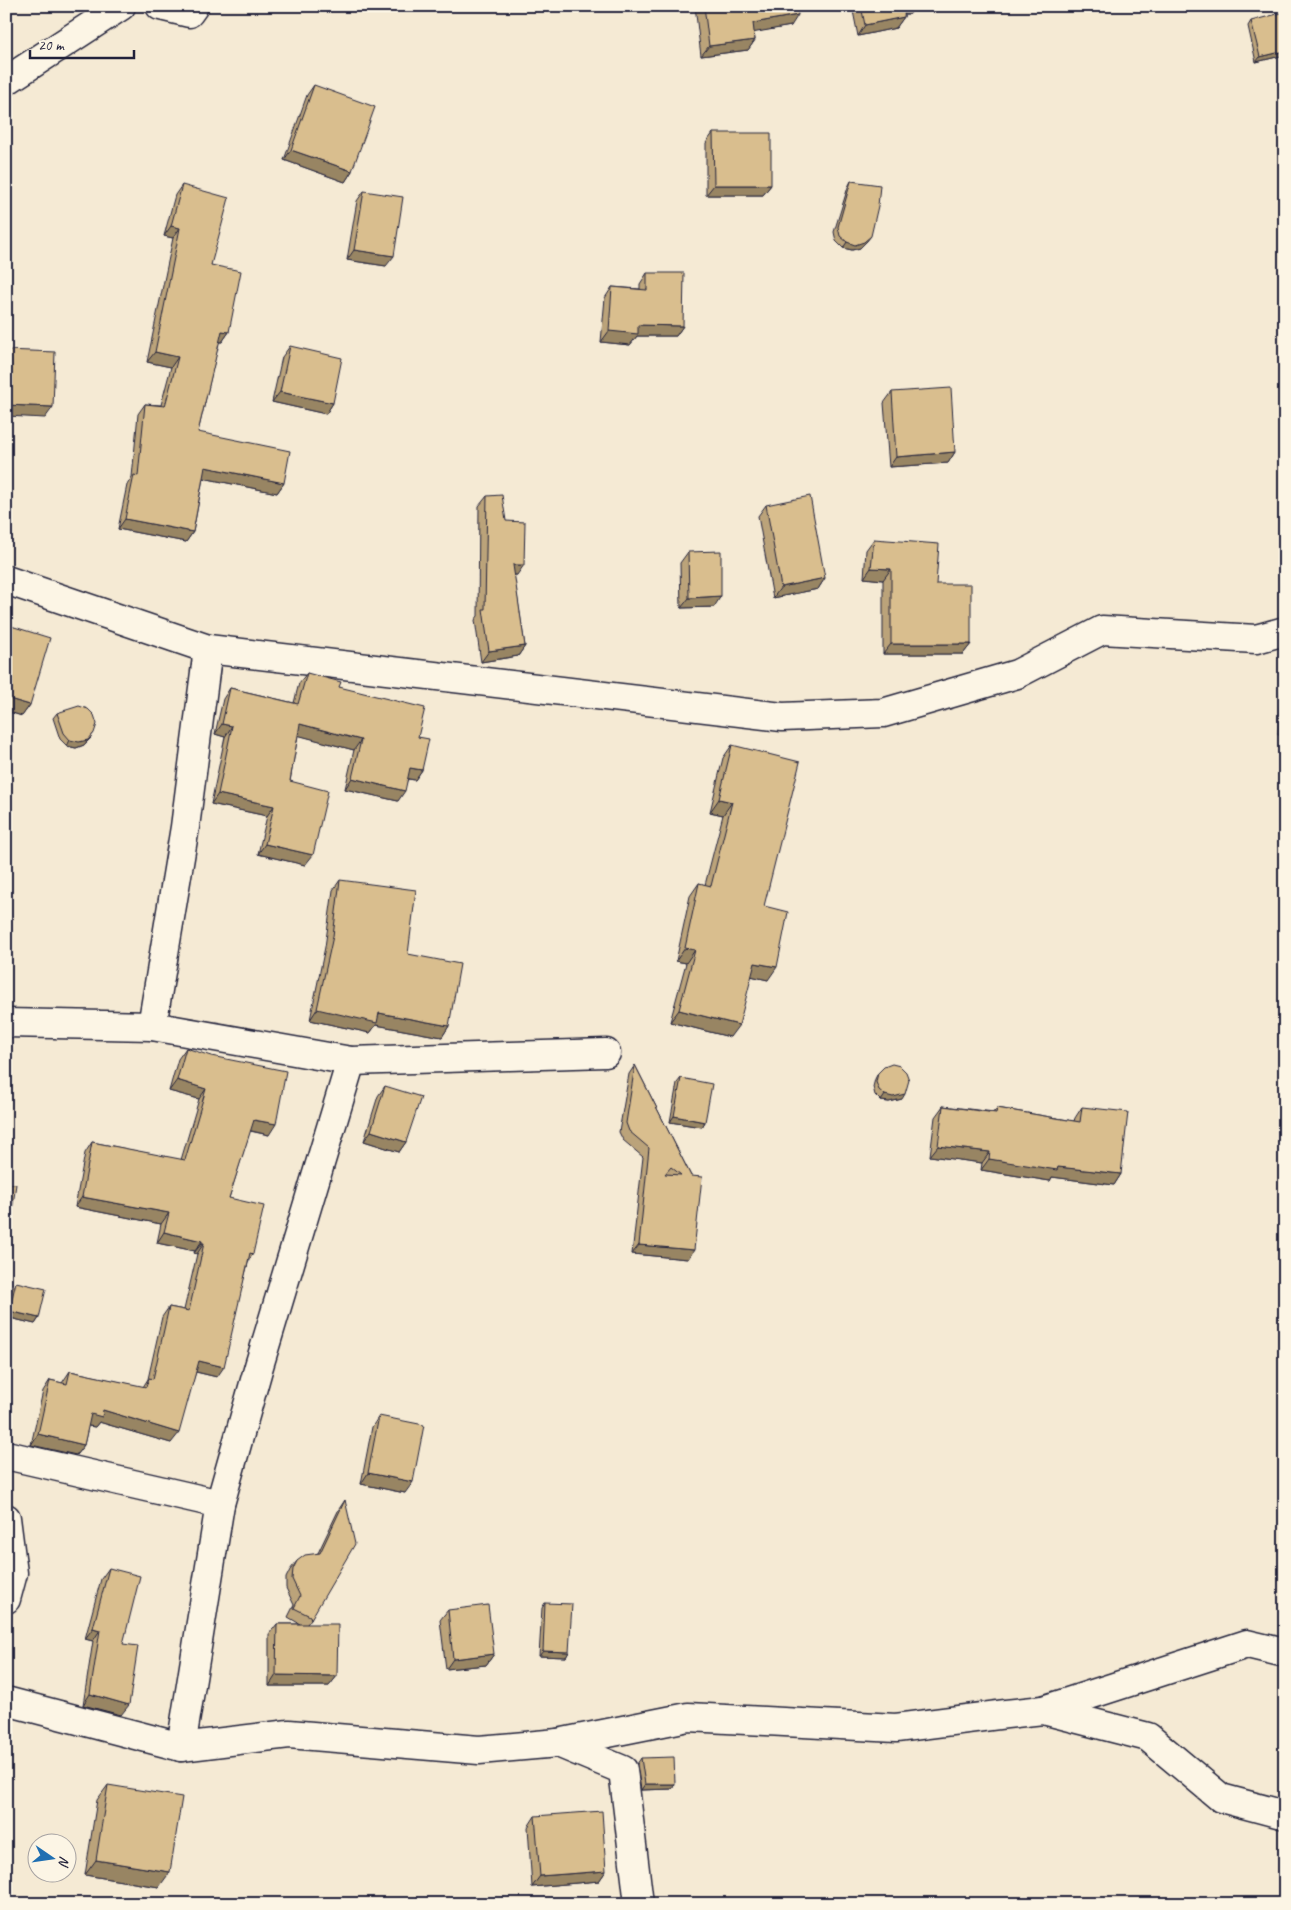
<svg xmlns="http://www.w3.org/2000/svg" width="1291" height="1910" viewBox="0 0 1291 1910" font-family="Caveat,sans-serif">
<rect width="100%" height="100%" fill="#f5ead4"/>
<filter id="ink" filterUnits="userSpaceOnUse"><feTurbulence type="fractalNoise" baseFrequency=".02" numOctaves="2"/><feDisplacementMap in="SourceGraphic" scale="10" xChannelSelector="R" yChannelSelector="G"/><feConvolveMatrix kernelMatrix="1 2 1 2 8 2 1 2 1" color-interpolation-filters="sRGB"/></filter>
<g filter="url(#ink)">
<g fill="none" stroke-linecap="round" stroke-linejoin="round">
<defs>
<g id="minor">
<path d="M160,6L189,13L194,6"/>
<path d="M6,81L121,6"/>
<path d="M6,580L208,649L185,827L152,1026"/>
<path d="M208,649L782,717L883,713L1017,674L1102,630L1256,639L1285,631"/>
<path d="M6,1023L152,1026L351,1061L606,1053"/>
<path d="M6,1455L220,1504"/>
<path d="M6,1518L13,1573L6,1599"/>
<path d="M6,1701L181,1747L289,1734L479,1750L558,1743L623,1770L639,1904"/>
<path d="M1043,1710L1148,1737L1221,1798L1285,1815"/>
<path d="M558,1743L688,1717L896,1728L1006,1714L1043,1710L1247,1644L1285,1653"/>
<path d="M181,1747L220,1504L259,1366L351,1061"/>
</g>
</defs>
<use href="#minor" stroke="#22223b" stroke-width="31"/>
<use href="#minor" stroke="#fcf5e5" stroke-width="28"/>
</g>
<g fill="#bba37a" stroke="#22223b">
<path d="M695,6H797L791,26L754,32L755,40L748,50L701,56Z"/>
<path d="M852,6H915L910,14H904V17L896,28L858,36Z"/>
<path d="M1251,21L1285,55L1256,62L1248,26Z"/>
<path d="M314,85L352,171L345,182L284,160L307,95Z"/>
<path d="M713,133L771,185L763,195H706V143Z"/>
<path d="M851,181L867,241L860,248L852,250L843,248L836,241L834,232L848,187Z"/>
<path d="M182,185L211,265L229,332L222,342H219L198,432L284,483L277,493L203,478L193,532L186,542L118,529L127,485L132,477L138,414L145,404L161,405L171,367L147,362L173,238L164,236L175,195Z"/>
<path d="M364,191L386,266L347,260L357,201Z"/>
<path d="M647,273L683,326L676,336H637L630,345L601,342L605,298L612,287L640,289V284Z"/>
<path d="M290,346L333,403L326,414L272,402L282,357Z"/>
<path d="M892,392L955,452L948,463L889,467L884,403Z"/>
<path d="M487,496L506,521L517,575H514L525,646L518,656L481,662L475,620L478,616L479,506Z"/>
<path d="M766,505L825,578L818,589L773,598L758,516Z"/>
<path d="M874,539L936,584L971,644L963,654H883V580L864,578L866,550Z"/>
<path d="M688,552L714,607L681,608L680,563Z"/>
<path d="M11,626L30,705L22,716L6,711V634Z"/>
<path d="M1285,672V735H1278L1282,675Z"/>
<path d="M307,673L339,687L418,737L422,770L415,780L408,779L398,801L345,789L354,750L298,735L290,781L305,865L258,854L267,816L211,804L225,737L215,734L223,699L230,688L294,703L299,683Z"/>
<path d="M57,713L91,738L84,745L76,748L67,746L60,739L53,718Z"/>
<path d="M732,745L764,906L768,980L751,976L730,1037L670,1022L686,963L676,961L690,896L699,883L705,885L723,815L710,812L723,758Z"/>
<path d="M340,880L408,954L449,1026L442,1037L376,1025L370,1033L310,1020L325,947L333,890Z"/>
<path d="M186,1048L269,1135L250,1131L229,1198L253,1254L249,1260L217,1377L196,1372L171,1443L99,1422L95,1427L88,1426L84,1445L76,1455L31,1445L43,1391L50,1380L62,1383L70,1371L143,1387L148,1379L162,1317L169,1307L184,1310L197,1254L194,1253L195,1251L157,1243L161,1224L75,1207L85,1153L92,1142L181,1160L199,1099L169,1091L178,1059Z"/>
<path d="M635,1065L691,1176L688,1259L632,1254L643,1157L623,1140L619,1132L629,1074Z"/>
<path d="M878,1073L902,1099L889,1102L881,1101L875,1095L873,1087L875,1079Z"/>
<path d="M681,1078L705,1122L702,1127L670,1122L677,1083Z"/>
<path d="M385,1086L406,1142L399,1152L364,1141L378,1096Z"/>
<path d="M943,1106L994,1112L997,1108L1074,1121L1075,1118L1082,1107L1121,1174L1114,1185L1052,1177L1050,1181L981,1170L982,1163L930,1156L935,1117Z"/>
<path d="M16,1282L39,1318L35,1324L6,1317V1311L12,1288Z"/>
<path d="M379,1416L405,1493L361,1484L372,1427Z"/>
<path d="M345,1500L311,1619L307,1624L337,1676L329,1686H269V1634L277,1624H300L288,1617L294,1605L286,1588V1578L290,1570L297,1561L318,1553L339,1509Z"/>
<path d="M109,1568L121,1715L83,1705L93,1641L85,1639L101,1579Z"/>
<path d="M545,1603L569,1652L566,1657L539,1656L542,1608Z"/>
<path d="M448,1610L494,1654L486,1665L446,1669L440,1620Z"/>
<path d="M641,1758L675,1784L671,1789L641,1790L637,1764Z"/>
<path d="M108,1785L159,1887L85,1875L97,1800Z"/>
<path d="M535,1816L606,1871L599,1881L532,1887L528,1827Z"/>
</g>
<g fill="#988563" stroke="#22223b">
<path d="M903,6H915L910,14H898Z"/>
<path d="M798,15L791,26L746,34L753,23Z"/>
<path d="M904,17L896,28L858,36L865,25Z"/>
<path d="M755,40L748,50L701,56L709,46Z"/>
<path d="M1285,51V55L1256,62L1260,57Z"/>
<path d="M291,150L352,171L345,182L284,160Z"/>
<path d="M714,185H771L763,195H706Z"/>
<path d="M171,226L180,228L173,238L164,236Z"/>
<path d="M871,236L867,241L860,248L852,250L843,248L847,242Z"/>
<path d="M354,250L394,256L386,266L347,260Z"/>
<path d="M638,325L683,326L676,336H637L630,345L601,342L609,331Z"/>
<path d="M222,331L229,332L222,342L215,341Z"/>
<path d="M155,352L178,357L171,367L147,362Z"/>
<path d="M280,392L333,403L326,414L272,402Z"/>
<path d="M6,405L53,407L45,418L6,416Z"/>
<path d="M955,452L948,463L889,467L896,457Z"/>
<path d="M205,467L284,483L277,493L198,477Z"/>
<path d="M125,519L193,532L186,542L118,529Z"/>
<path d="M513,565H524L517,575H505Z"/>
<path d="M871,568L891,569L883,580L864,578Z"/>
<path d="M825,578L818,589L773,598L781,587Z"/>
<path d="M721,596L714,607L681,608L689,598Z"/>
<path d="M891,644H971L963,654H883Z"/>
<path d="M525,646L518,656L481,662L489,651Z"/>
<path d="M6,698L30,705L22,716L6,711Z"/>
<path d="M222,724L232,726L225,737L215,734Z"/>
<path d="M300,724L361,740L354,750L293,734Z"/>
<path d="M1285,725V735H1278Z"/>
<path d="M94,733L84,745L76,748L67,746L70,740Z"/>
<path d="M410,768L422,770L415,780L403,778Z"/>
<path d="M352,778L405,791L398,801L345,789Z"/>
<path d="M218,794L274,806L267,816L211,804Z"/>
<path d="M719,799L732,802L723,815L710,812Z"/>
<path d="M265,844L313,855L305,865L258,854Z"/>
<path d="M685,948L695,950L686,963L676,961Z"/>
<path d="M755,963L777,967L768,980L746,975Z"/>
<path d="M317,1009L379,1013L449,1026L442,1037L376,1025L370,1033L310,1020Z"/>
<path d="M679,1010L739,1025L730,1037L670,1022Z"/>
<path d="M177,1080L206,1089L199,1099L169,1091Z"/>
<path d="M905,1094L902,1099L889,1102L881,1101L885,1095Z"/>
<path d="M674,1116L705,1122L702,1127L670,1122Z"/>
<path d="M254,1120L276,1124L269,1135L247,1130Z"/>
<path d="M371,1131L406,1142L399,1152L364,1141Z"/>
<path d="M938,1146L990,1152L982,1163L930,1156Z"/>
<path d="M989,1159L1121,1174L1114,1185L1052,1177L1050,1181L981,1170Z"/>
<path d="M82,1197L169,1213L161,1224L75,1207Z"/>
<path d="M164,1232L202,1241L195,1251L157,1243Z"/>
<path d="M202,1243H204L197,1254L194,1253Z"/>
<path d="M639,1245L694,1250L688,1259L632,1254Z"/>
<path d="M9,1311L39,1318L35,1324L6,1317V1314Z"/>
<path d="M199,1361L224,1367L217,1377L192,1371Z"/>
<path d="M103,1410L179,1433L171,1443L99,1422L95,1427L83,1425L91,1414Z"/>
<path d="M38,1434L84,1445L76,1455L31,1445Z"/>
<path d="M368,1473L413,1482L405,1493L361,1484Z"/>
<path d="M93,1628L100,1630L93,1641L85,1639Z"/>
<path d="M543,1651L569,1652L566,1657L539,1656Z"/>
<path d="M494,1654L486,1665L446,1669L453,1659Z"/>
<path d="M276,1675L337,1676L329,1686H269Z"/>
<path d="M90,1694L129,1705L121,1715L83,1705Z"/>
<path d="M645,1784H675L671,1789L641,1790Z"/>
<path d="M96,1860L170,1872L159,1887L85,1875Z"/>
<path d="M606,1871L599,1881L532,1887L540,1876Z"/>
</g>
<g fill="#d9be8e" stroke="#22223b" fill-rule="evenodd">
<path d="M704,6H797L798,15L753,23L755,40L709,46Z"/>
<path d="M861,6H905L904,17L865,25Z"/>
<path d="M1285,12V51L1260,57L1251,21Z"/>
<path d="M314,85L375,107L352,171L291,150Z"/>
<path d="M713,133H771V185H714Z"/>
<path d="M851,181L880,185L878,206L871,236L864,242L855,245L847,242L840,236L838,227Z"/>
<path d="M182,185L229,198L211,265L241,271L229,332L222,331L198,432L290,451L284,483L205,467L193,532L125,519L134,475L138,476L145,404L165,406L178,357L155,352L180,228L171,226Z"/>
<path d="M364,191L403,197L394,256L354,250Z"/>
<path d="M647,273H684L683,326L638,325V334L609,331L612,287L647,290Z"/>
<path d="M290,346L342,358L333,403L280,392Z"/>
<path d="M6,350L55,352L53,407L6,405Z"/>
<path d="M951,388L955,452L896,457L892,392Z"/>
<path d="M502,495L506,521L525,522L524,565H513L525,646L489,651L483,609H485L487,496Z"/>
<path d="M810,496L825,578L781,587L766,505Z"/>
<path d="M874,539L939,544L936,584H971V644H891V569L871,568Z"/>
<path d="M721,551V596L689,598L688,552Z"/>
<path d="M11,626L50,638L30,705L6,698V644Z"/>
<path d="M307,673L341,682L339,687L425,708L418,737L429,739L422,770L410,768L405,791L352,778L361,740L300,724L290,781L328,791L313,855L265,844L274,806L218,794L232,726L222,724L230,688L298,704Z"/>
<path d="M79,706L88,709L94,715L97,724L94,733L88,740L79,742L70,740L64,733L57,713Z"/>
<path d="M732,745L800,762L764,906L788,912L777,967L755,963L739,1025L679,1010L695,950L685,948L699,883L711,886L732,802L719,799Z"/>
<path d="M340,880L416,890L408,954L460,964L449,1026L379,1013L377,1023L317,1009L333,936Z"/>
<path d="M186,1048L211,1056L286,1071L276,1124L254,1120L229,1198L264,1206L253,1254L250,1253L224,1367L199,1361L179,1433L103,1410L102,1417L91,1414L84,1445L38,1434L50,1380L67,1384L70,1371L146,1387L149,1378L153,1379L169,1307L189,1311L204,1243H202V1241L164,1232L169,1213L82,1197L92,1142L185,1160L206,1089L177,1080Z"/>
<path d="M892,1064L900,1066L906,1072L909,1080L905,1094L893,1097L885,1095L879,1090L876,1082L878,1073L884,1067Z"/>
<path d="M635,1065L691,1176L702,1177L694,1250L639,1245L649,1148L629,1131L626,1123ZM671,1167L681,1175L665,1174Z"/>
<path d="M681,1078L712,1084L705,1122L674,1116Z"/>
<path d="M385,1086L421,1097L406,1142L371,1131Z"/>
<path d="M943,1106L996,1113L997,1108L1080,1122L1082,1107L1128,1112L1121,1174L1058,1167L1057,1170L989,1159L990,1152L938,1146Z"/>
<path d="M6,1183L16,1184L6,1252Z"/>
<path d="M16,1282L46,1289L39,1318L9,1311Z"/>
<path d="M379,1416L424,1425L413,1482L368,1473Z"/>
<path d="M345,1500L355,1544L311,1619L310,1616L294,1608L300,1596L292,1579L293,1569L297,1561L305,1555L320,1553Z"/>
<path d="M109,1568L140,1576L123,1644L138,1646L129,1705L90,1694L100,1630L93,1628Z"/>
<path d="M545,1603L572,1604L569,1652L543,1651Z"/>
<path d="M488,1605L494,1654L453,1659L448,1610Z"/>
<path d="M277,1624H338L337,1676L276,1675Z"/>
<path d="M674,1757L675,1784H645L641,1758Z"/>
<path d="M108,1785L182,1797L170,1872L96,1860Z"/>
<path d="M602,1811L606,1871L540,1876L535,1816Z"/>
</g>
</g>
<rect width="1291" height="1910" fill="none" stroke="#fcf5e5" stroke-width="25"/>
<rect x="12" y="12" width="1266" height="1885" fill="none" stroke="#22223b" stroke-width="2" filter="url(#ink)"/>
<g transform="translate(52 1858) rotate(103)"><circle r="24" fill="#fcf5e5" stroke="#a5a1a1"/>
<path d="M0-4L9 19L0 12L-9 19Z" fill="#1f6fb2"/>
<text y="-8" font-size="14" font-weight="bold" text-anchor="middle" fill="#22223b">N</text>
</g>
<path d="M30 50v8h104v-8" fill="none" stroke="#22223b" stroke-width="2.5"/>
<text x="38" y="50" font-size="15" fill="#22223b" stroke="#fcf5e5" stroke-width="4" paint-order="stroke">20 m</text>
</svg>
